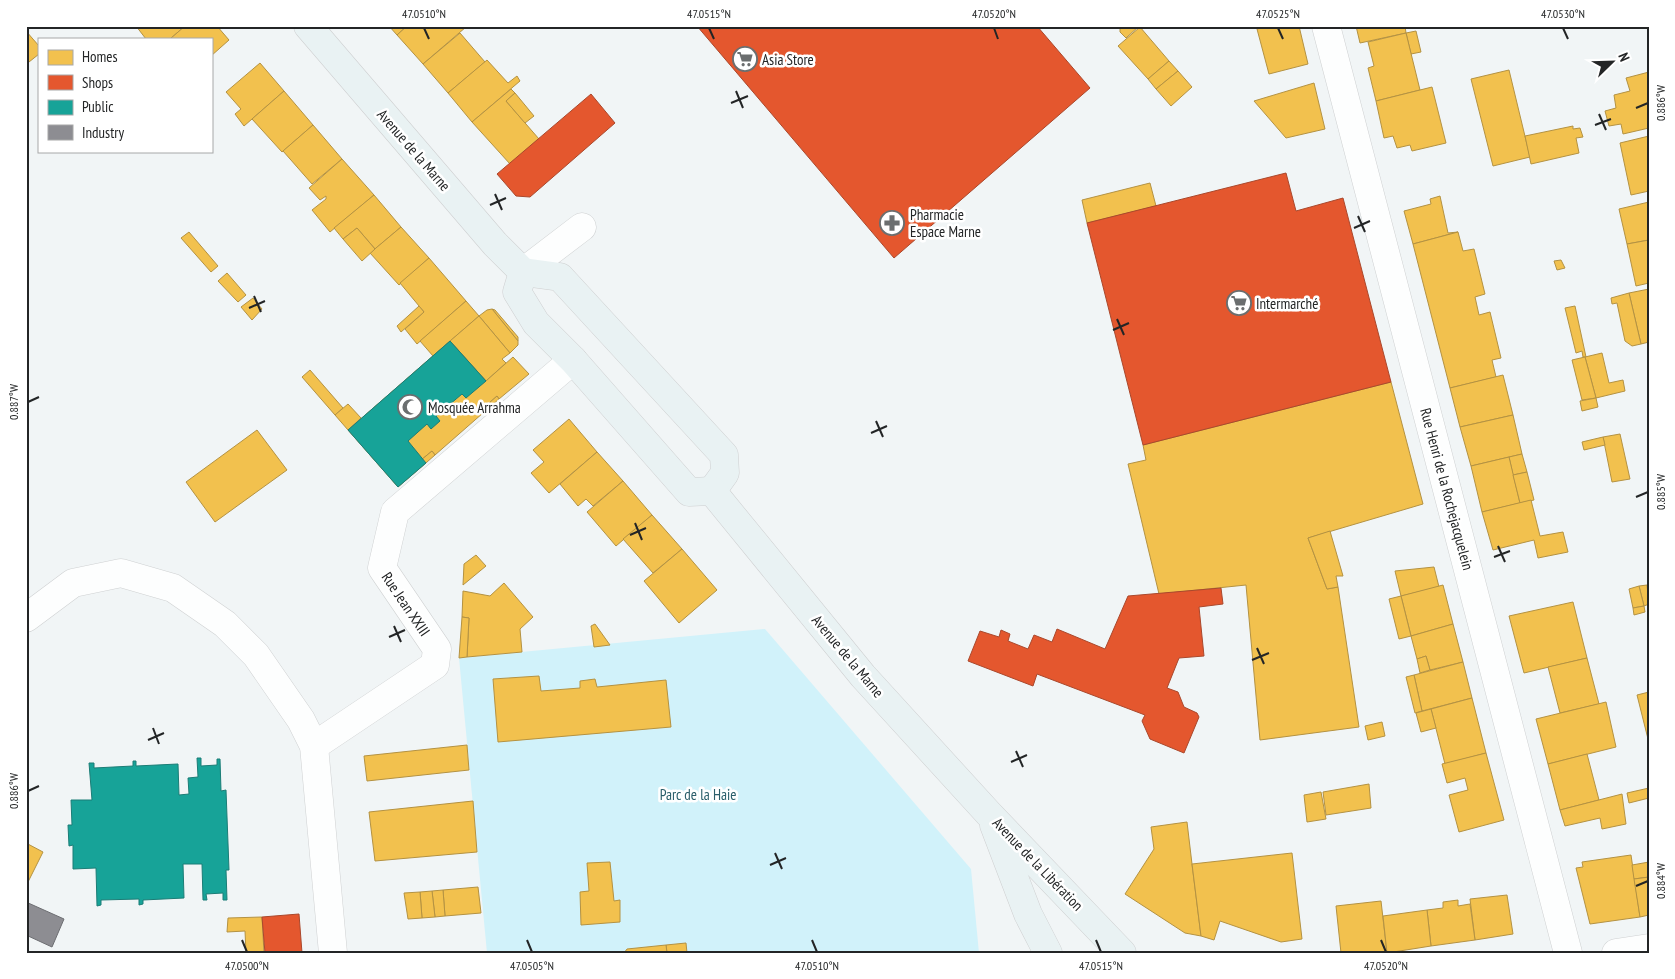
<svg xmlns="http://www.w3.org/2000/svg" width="1675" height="979" viewBox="0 0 1675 979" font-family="'PT Sans Narrow',sans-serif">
<rect width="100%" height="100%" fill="#f1f5f6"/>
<path fill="#d1f2fa" d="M765,629L971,869L979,953H487L459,658Z"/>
<g fill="#f2c14e" stroke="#b49242">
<path d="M136,26H185L170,39H146Z"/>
<path d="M185,26H217L229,40L211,56V39H170Z"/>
<path d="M389,26H407L397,35Z"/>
<path d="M407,26H465L466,27L423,64L397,35Z"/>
<path d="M1120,26H1139L1126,38L1120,32Z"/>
<path d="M1268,26H1299L1308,64L1269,74L1257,29Z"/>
<path d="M1356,26H1405L1406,33L1360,43Z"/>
<path d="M1140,27L1169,61L1148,79L1118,46Z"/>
<path d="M26,31L39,46V54L29,62L26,59Z"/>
<path d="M1416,31L1421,52L1411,54L1406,33Z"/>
<path d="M460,33L485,62L448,93L423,64Z"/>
<path d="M1406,33L1420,90L1376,101L1368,68L1374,66L1368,42Z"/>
<path d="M487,60L508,83L517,76L520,81L472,122L448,93Z"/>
<path d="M1169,61L1178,71L1156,89L1148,79Z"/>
<path d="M260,63L284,91L244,126L235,114L241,109L226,92Z"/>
<path d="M1509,70L1530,157L1493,166L1471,79Z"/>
<path d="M1178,71L1192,87L1171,106L1156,89Z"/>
<path d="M1649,72V128L1623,134L1621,124L1609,126L1605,111L1616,108L1614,95L1630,91L1626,78Z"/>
<path d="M1314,83L1325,129L1286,138L1254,101Z"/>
<path d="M1432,87L1446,143L1412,151L1410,145L1397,148L1393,136L1384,138L1376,101Z"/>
<path d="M511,89L515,93L506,101L539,139L510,164L472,122Z"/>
<path d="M284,91L313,125L282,152L252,119Z"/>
<path d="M515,93L534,116L525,123L506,101Z"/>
<path d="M313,125L342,159L312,184L283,151Z"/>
<path d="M1573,126V129L1580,128L1583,137L1576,138L1579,153L1531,164L1525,136Z"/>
<path d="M1649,136V191L1631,195L1620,143Z"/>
<path d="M342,159L374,195L330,232L312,210L326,199V196L320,200L309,188Z"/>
<path d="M1150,183L1156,206L1087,223L1082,200Z"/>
<path d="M374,195L401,227L375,249L357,228L343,239L334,228Z"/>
<path d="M1440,196L1448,233L1458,232L1413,244L1404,211L1431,204L1430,199Z"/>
<path d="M1649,202V240L1627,244L1619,209Z"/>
<path d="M401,227L429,258L399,285L370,253Z"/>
<path d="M357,228L375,249L362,261L343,239Z"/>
<path d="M189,232L218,266L211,272L181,238Z"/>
<path d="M1458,232L1463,251L1474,249L1485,294L1475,297L1479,315L1490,312L1501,358L1492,360L1496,377L1450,388L1413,244Z"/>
<path d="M1649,240V283L1636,286L1627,244Z"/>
<path d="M429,258L466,301L417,344L405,329L424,312L400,283Z"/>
<path d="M1561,260L1565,268L1557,270L1554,261Z"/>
<path d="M227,273L246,295L238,302L218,281Z"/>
<path d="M1649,289V342L1641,344L1629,293Z"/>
<path d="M1629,293L1641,344L1632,346L1625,341L1617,303L1612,304L1611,298Z"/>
<path d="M253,298L262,309L252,320L241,307Z"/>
<path d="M466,301L479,316L433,356L420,341Z"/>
<path d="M419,306L424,312L401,332L397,326Z"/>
<path d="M1575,306L1586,357H1583L1582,351L1576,353L1565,308Z"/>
<path d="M492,309L495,310L518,337V341Z"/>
<path d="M492,309L518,341V345L510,353L479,316L487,310Z"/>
<path d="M479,316L510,353L502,359L506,363L486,381L450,341Z"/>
<path d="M450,341L486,381L513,357L529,374L499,399L497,396L480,411L483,413L435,455L432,451L415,465L419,469L398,487L348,430Z"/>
<path d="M1602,353L1609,383L1623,380L1625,391L1596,398L1585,357Z"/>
<path d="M1585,357L1596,398L1582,400L1572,360Z"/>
<path d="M310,370L343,408L335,415L302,377Z"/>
<path d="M1503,375L1513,415L1460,427L1450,388Z"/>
<path d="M1391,382L1423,504L1308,538L1327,589L1338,587L1359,727L1260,740L1246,585L1159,594L1128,464L1146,460L1143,445Z"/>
<path d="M497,396L499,399L483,413L480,411Z"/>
<path d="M1596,398L1598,407L1582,411L1580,401Z"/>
<path d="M348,404L361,418L348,430L335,415Z"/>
<path d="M1513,415L1522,454L1471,466L1460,427Z"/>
<path d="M569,419L597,452L549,493L531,473L544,462L533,450Z"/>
<path d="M257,430L287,470L215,522L186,482Z"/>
<path d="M1620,434L1630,479L1612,482L1603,437Z"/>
<path d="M1603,437L1605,445L1584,450L1582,442Z"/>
<path d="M432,451L435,455L419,469L415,465Z"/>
<path d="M597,452L623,481L593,506L586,499L578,506L560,484Z"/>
<path d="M1522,454L1527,472L1513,475L1509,457Z"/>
<path d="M1509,457L1520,503L1482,512L1471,466Z"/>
<path d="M1527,472L1534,500L1520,503L1513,475Z"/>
<path d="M623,481L652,515L616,546L587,512Z"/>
<path d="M1531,500L1540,536L1563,532L1568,552L1538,558L1534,540L1493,550L1482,512Z"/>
<path d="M652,515L682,549L653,573L623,539Z"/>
<path d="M1330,531L1343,576H1336L1338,587L1327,589L1308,538Z"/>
<path d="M682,549L717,590L679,623L644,581Z"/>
<path d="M476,555L486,566L463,585L464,564Z"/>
<path d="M1434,567L1439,587L1401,596L1395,571Z"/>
<path d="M504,583L533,617L520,629L522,652L467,657L469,618L462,617L463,591L490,596Z"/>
<path d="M1443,585L1453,624L1411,636L1401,596Z"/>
<path d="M1647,585L1649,604L1644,606L1639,586Z"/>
<path d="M1639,586L1644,606L1633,608L1629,589Z"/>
<path d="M1401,596L1411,636L1399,639L1389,599Z"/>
<path d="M1573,602L1587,658L1524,673L1509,616Z"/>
<path d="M1644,606L1645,612L1634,615L1633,608Z"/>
<path d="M462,617L469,618L467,657L459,658Z"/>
<path d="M595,624L610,645L594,647L591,626Z"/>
<path d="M1453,624L1463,662L1430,670L1426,656L1417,659L1411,636Z"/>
<path d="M1426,656L1430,670L1420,673L1417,659Z"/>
<path d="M1587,658L1599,704L1560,713L1548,667Z"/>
<path d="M1463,662L1472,698L1422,711L1414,675Z"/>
<path d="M1414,675L1422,711L1415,713L1406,677Z"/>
<path d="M539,676L541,691L580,688V681L595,679L597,687L666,680L671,727L498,742L493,679Z"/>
<path d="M1649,692V738L1648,739L1637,695Z"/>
<path d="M1472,698L1486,753L1445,764L1431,709Z"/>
<path d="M1606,702L1616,747L1548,764L1536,719Z"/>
<path d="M1431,709L1436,728L1421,732L1416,713Z"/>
<path d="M1382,722L1385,736L1368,740L1365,726Z"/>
<path d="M467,745L469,770L367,781L364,756Z"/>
<path d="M1486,753L1504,820L1459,832L1449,795L1468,790L1465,778L1447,783L1442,764Z"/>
<path d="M1587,754L1599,800L1560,810L1548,764Z"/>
<path d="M1369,784L1371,808L1326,815L1323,792Z"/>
<path d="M1649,788V798L1629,803L1627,793Z"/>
<path d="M1321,792L1326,819L1307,822L1304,795Z"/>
<path d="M1622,794L1626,824L1602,829L1600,818L1565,826L1560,810Z"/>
<path d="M473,801L477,852L375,861L369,812Z"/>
<path d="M1187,822L1192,864L1201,936L1185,933L1125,894L1154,849L1151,827Z"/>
<path d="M26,843L43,852L26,886Z"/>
<path d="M1292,853L1302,939L1281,942L1220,921L1214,940L1201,936L1192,864Z"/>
<path d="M1631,855L1640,917L1590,924L1576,868L1583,867L1582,862Z"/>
<path d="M610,862L614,901L620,900V922L581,925L580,892L589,891L587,863Z"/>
<path d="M1649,862V877L1634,879L1632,865Z"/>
<path d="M1649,877V915L1640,917L1634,879Z"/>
<path d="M478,887L481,913L445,916L443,890Z"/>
<path d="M443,890L445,916L435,917L432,891Z"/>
<path d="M432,891L435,917L422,918L420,892Z"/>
<path d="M420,892L422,918L408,919L404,893Z"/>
<path d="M1507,895L1513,934L1475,940L1470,899Z"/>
<path d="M1458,900V906L1470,904L1475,940L1431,946L1427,910L1443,908V902Z"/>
<path d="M1381,901L1387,953H1341L1336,906Z"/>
<path d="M1427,910L1431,946L1387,953L1383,916Z"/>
<path d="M262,917L264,953H246L245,931L227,932L228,918Z"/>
<path d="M686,943L687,953H667L666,945Z"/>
<path d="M666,945L667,953H624L627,949Z"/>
</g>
<g fill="#e4572e" stroke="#aa482c">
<path d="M697,26H1037L1090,88L894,258Z"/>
<path d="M591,94L615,123L530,197L516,196L497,174Z"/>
<path d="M1286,173L1296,211L1343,198L1391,382L1143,445L1087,223Z"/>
<path d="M1221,588L1223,604L1199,607L1204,656L1179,658L1167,688L1178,692L1184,707L1197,713L1199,717L1184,753L1150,739L1142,721L1145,715L1037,674L1033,686L968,661L980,631L999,637L1001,630L1010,634L1008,641L1028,649L1034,635L1052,642L1057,629L1105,649L1128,596Z"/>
<path d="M299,914L302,953H265L262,917Z"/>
</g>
<g fill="#17a398" stroke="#1b7d76">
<path d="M450,341L486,381L466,398L462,394L436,416L440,421L431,429L427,424L408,441L426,463L398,487L348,430Z"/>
<path d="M197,758H201V766L217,765V759H220L221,791L226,790L229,870H226L227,900H223V893L206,894L207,900H203L202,864H183L184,898L143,900V904L139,905V899L101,900V905L97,906L96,868L73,869V845L69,846L68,825H72L71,800H92L89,763H94V768L133,766V761H136V766L178,764L179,795L189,794L188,778L198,777Z"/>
</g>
<path fill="#8d8d92" stroke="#6d6e72" d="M26,902L64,919L52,947L26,935Z"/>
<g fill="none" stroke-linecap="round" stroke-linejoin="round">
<defs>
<g id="minor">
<path d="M1326,26L1568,953"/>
<path d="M523,272L582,227"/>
<path d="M26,618L73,583L121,573L173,588L225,624L256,655L301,720L314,746L333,953"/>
<path d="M314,746L435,665L437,649L382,568L395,512L573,360"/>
<path d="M1616,953L1649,948"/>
</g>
<g id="major">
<path d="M308,26L495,244L523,272L560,277L724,455L725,473L712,491"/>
<path d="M523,272L517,292L536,323L573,360L689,492L712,491"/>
<path d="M712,491L863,676L989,814L1122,953"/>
<path d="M994,825L1028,914L1048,953"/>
</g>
</defs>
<use href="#minor" stroke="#cfd1d2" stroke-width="29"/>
<use href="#major" stroke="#cecfd0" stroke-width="29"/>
<use href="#minor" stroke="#fdfefe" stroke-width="28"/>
<use href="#major" stroke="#e9f2f3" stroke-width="28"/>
</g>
<path fill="none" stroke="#232526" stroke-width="2" d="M424,28L429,39M709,28L714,39M994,28L998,39M1278,28L1283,39M1563,28L1568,39M736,91L743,108M731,103L748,96M1636,108L1648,103M1599,114L1606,130M1595,125L1611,119M495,194L502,210M490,205L506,198M1358,216L1365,232M1354,228L1370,221M254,296L261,312M249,308L265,301M1117,319L1124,335M1113,330L1129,323M28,402L39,397M876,421L883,437M871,433L887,426M1636,497L1648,492M635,523L642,540M630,535L646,528M1498,546L1505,562M1494,557L1510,551M394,626L401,642M389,637L405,630M1257,648L1264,664M1252,660L1269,653M153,728L159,744M148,740L164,733M1016,751L1023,767M1011,762L1027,755M28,791L39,786M775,853L782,869M770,865L786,858M1636,886L1648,881M242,940L247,952M527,940L532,952M812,940L817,952M1096,940L1101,952M1381,940L1386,952"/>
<defs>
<symbol id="supermarket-ring" viewBox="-11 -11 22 22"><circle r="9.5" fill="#fff" stroke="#6b6e6f" stroke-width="1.5"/><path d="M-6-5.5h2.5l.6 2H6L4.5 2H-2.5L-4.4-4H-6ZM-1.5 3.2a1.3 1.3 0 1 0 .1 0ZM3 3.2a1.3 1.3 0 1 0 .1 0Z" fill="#6b6e6f"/></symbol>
<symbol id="pharmacy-ring" viewBox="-11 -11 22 22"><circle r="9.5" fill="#fff" stroke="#6b6e6f" stroke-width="1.5"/><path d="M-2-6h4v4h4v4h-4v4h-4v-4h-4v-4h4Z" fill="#6b6e6f"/></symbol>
<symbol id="mosque-ring" viewBox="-11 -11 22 22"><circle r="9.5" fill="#fff" stroke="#6b6e6f" stroke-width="1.5"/><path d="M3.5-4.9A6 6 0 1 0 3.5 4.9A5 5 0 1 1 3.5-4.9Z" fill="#6b6e6f"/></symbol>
</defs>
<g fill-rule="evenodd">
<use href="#supermarket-ring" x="731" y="45" width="28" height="28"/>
<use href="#pharmacy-ring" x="878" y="209" width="28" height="28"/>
<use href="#supermarket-ring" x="1225" y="289" width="28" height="28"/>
<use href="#mosque-ring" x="396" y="393" width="28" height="28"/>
</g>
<g text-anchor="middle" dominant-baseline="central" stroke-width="5" stroke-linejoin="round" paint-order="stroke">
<g font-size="15" fill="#232526" stroke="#fff" text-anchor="start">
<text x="762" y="59">Asia Store</text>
<text x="910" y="214">Pharmacie<tspan x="910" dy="17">Espace Marne</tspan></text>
<text x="1256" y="303">Intermarché</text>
<text x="428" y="407">Mosquée Arrahma</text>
</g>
<g font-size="15" fill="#232526" stroke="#fff">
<text transform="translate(414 150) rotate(49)">Avenue de la Marne</text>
<text transform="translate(1447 489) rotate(75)">Rue Henri de la Rochejacquelein</text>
<text transform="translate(406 604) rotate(56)">Rue Jean XXIII</text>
<text transform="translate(848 656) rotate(50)">Avenue de la Marne</text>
<text transform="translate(1038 864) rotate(46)">Avenue de la Libération</text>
</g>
<g font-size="15" fill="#2a5e6a" stroke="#fff">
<text x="698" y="794">Parc de la Haie</text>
</g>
</g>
<rect width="1675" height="979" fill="none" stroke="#ffffff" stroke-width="55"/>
<rect x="38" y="38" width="175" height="115" fill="#ffffff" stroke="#a7a8a8"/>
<rect x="48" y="50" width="25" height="15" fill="#f2c14e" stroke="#a7a8a8"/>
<text x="82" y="62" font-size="15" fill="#232526">Homes</text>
<rect x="48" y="75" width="25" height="15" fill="#e4572e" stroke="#a7a8a8"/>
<text x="82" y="88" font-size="15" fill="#232526">Shops</text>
<rect x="48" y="100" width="25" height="15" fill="#17a398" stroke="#a7a8a8"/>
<text x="82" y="112" font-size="15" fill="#232526">Public</text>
<rect x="48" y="125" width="25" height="15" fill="#8d8d92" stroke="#a7a8a8"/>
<text x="82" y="138" font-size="15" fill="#232526">Industry</text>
<g transform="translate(1612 62) rotate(67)" stroke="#ffffff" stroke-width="4" paint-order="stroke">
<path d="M0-4L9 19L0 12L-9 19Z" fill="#232526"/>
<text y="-8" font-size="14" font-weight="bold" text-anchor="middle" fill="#232526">N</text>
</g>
<rect x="28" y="28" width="1620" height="924" fill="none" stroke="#232526" stroke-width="2"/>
<g font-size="12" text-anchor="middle" fill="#232526">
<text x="424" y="18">47.0510°N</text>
<text x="709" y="18">47.0515°N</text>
<text x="994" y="18">47.0520°N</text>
<text x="1278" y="18">47.0525°N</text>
<text x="1563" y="18">47.0530°N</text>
<text transform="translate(1661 103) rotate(-90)" y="4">0.886°W</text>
<text transform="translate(14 402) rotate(-90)" y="4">0.887°W</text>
<text transform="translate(1661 492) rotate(-90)" y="4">0.885°W</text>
<text transform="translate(14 791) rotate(-90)" y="4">0.886°W</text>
<text transform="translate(1661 881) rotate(-90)" y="4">0.884°W</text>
<text x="247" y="970">47.0500°N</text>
<text x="532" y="970">47.0505°N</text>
<text x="817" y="970">47.0510°N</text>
<text x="1101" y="970">47.0515°N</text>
<text x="1386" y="970">47.0520°N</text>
</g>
</svg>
